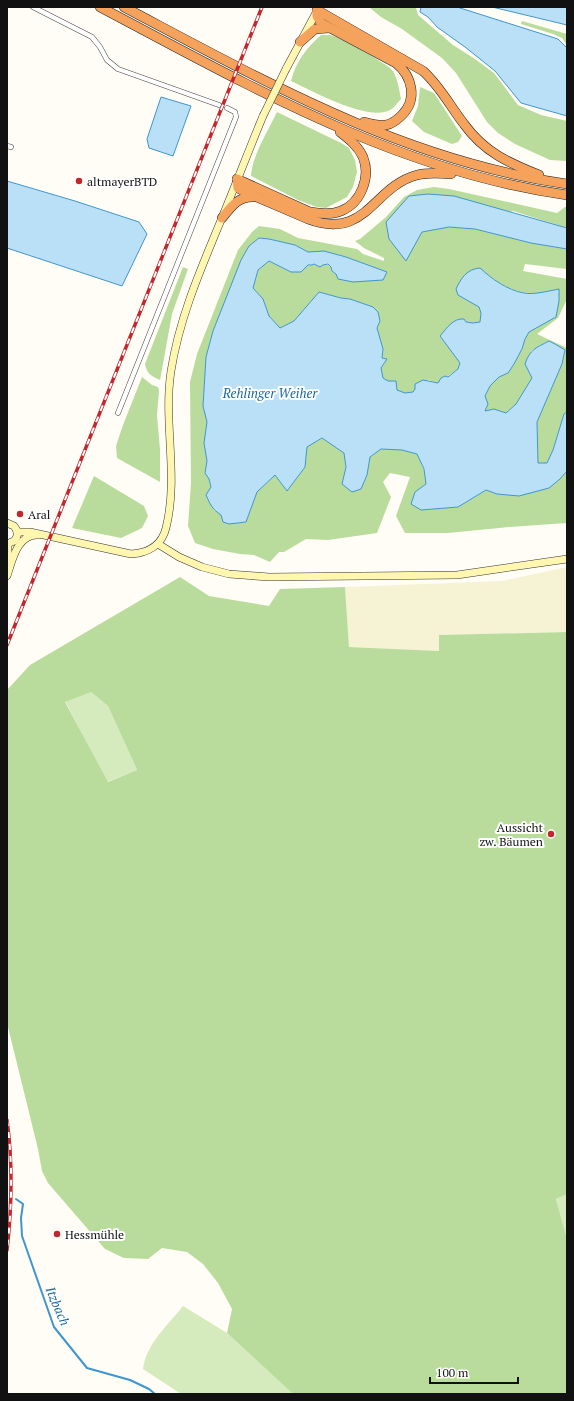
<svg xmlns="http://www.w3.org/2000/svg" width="574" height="1401" viewBox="0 0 574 1401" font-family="'PT Serif',serif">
<rect width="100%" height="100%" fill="#fffdf5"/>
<path fill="#f6f3d4" d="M567,567V632L439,635V651L349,647L345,587L502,581Z"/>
<g fill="#d5ebbd">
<path d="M91,692L108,706L137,770L107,782L65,701Z"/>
<path d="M567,1194V1239L556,1199Z"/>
<path d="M183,1306L227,1333L293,1394H181L143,1369C146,1344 168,1325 183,1306Z"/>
</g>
<g fill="#b9dc9c" fill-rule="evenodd">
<path d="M369,7H416V8L418,15L453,45L475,59L494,73L518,105L541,115L567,121V161L550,160L515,144L498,133L487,122L456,73L442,58L402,29L381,17Z"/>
<path d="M522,21L567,34V45L562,38L553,34L521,24V23Z"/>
<path d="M321,35C324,35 327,35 330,35C340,37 388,64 393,71C398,80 399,89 401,99C398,102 394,108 390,110C369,122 312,91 291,81C297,60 305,50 321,35Z"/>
<path d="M420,87L434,93L462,136L458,142L452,144L424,132L412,121L418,106Z"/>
<path d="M277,112L341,143L349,148L355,160L357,172L353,187L347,197L326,208L317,207L298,200L251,176C252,156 268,131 277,112Z"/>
<path d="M434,187L449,189L557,213L565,207H567V228L513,211L422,232L449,227L475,229L531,243L567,249V269L525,264L523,271L567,279V299L558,318L537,334L567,348V412L564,414L553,450L547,463H538L537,422L562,364L565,350L549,341L532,350L525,364L532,378L516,404L506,413L494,409L485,412V396L490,386L499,377L508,373L522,349L525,339L529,331L556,317L534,293C513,294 494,281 480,268L459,295L479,307L481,313L480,322L473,323L466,322L465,320L440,335L460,363L458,369L438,383L428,380L415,389L413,392L405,393L396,390L383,378L381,368L385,363L382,358L383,349L377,328L380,321L378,312L373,307L350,299L341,298L319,292L294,321L280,328L269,316L263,299L253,288L258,270L269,261L291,272C305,266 307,264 323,265C328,265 331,264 332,271L336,274L387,272L346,257L324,251L308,252L295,245L269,239L259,238L222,311L213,331L206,357L203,406L208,422L204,443L207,461L205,473L209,479L214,510L239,523L246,522L257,492L275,475L287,491L305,467L306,447L323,438L344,453L346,467L342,484L367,475L370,457L381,449L402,450L417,454L424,470L426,484L415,492L421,510L458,507L486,490L497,494L560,479L567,471V523L509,527L448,533H405L396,516L410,477L390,473L383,482L391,497L377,533L328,540L306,539L284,552H279L270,562L254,555L240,554L213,549L195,543L188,526L191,483L190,382L197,354L238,250L252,232L259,226L280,229L298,238L357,249L363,254L384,261V258L364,248L355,241L360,239L386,217L404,197L417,190Z"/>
<path d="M183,267L188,269L172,314L160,380C151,376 147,374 145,364Z"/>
<path d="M142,377L152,385L158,387L159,391L157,415L160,450V482L117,458L116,446L123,425Z"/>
<path d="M94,476L144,506L148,516L142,528L121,538L72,528Z"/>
<path d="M180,577L209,596L269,606L280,589L345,587L349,647L439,651V635L567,632V1194L556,1199L567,1239V1394H293L227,1333L232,1309L218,1283L203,1264L187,1252L162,1248L148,1259L124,1258L105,1249L48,1183L42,1171L38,1149L7,1023V690L30,665ZM91,692L108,706L137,770L108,782L65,702Z"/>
</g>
<g fill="#b9e0f7" stroke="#3f96cf">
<path d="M421,7H457L558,39L567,48V116L521,103L495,71L465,47L437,27L428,17L420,12Z"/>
<path d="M492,7H567V25Z"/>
<path d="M161,97L191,106L173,156L149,148L147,139Z"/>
<path d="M7,181L75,201L139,222L147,234L122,286L7,248Z"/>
<path d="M428,194L454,196L567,228V249L531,243L475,229L449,227L422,232L406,261L389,239L386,222L409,196Z"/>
<path d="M259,238L269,239L295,245L308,252L324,251L346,257L387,272L383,280L353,282L338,279L336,274L332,271L331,267L328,264L323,265L320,267L314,264L312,265H308L301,272H291L269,261L258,270L253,288L263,299L269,316L280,328L294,321L319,292L341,298L350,299L373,307L378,312L380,321L377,328L383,349L382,358L387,359L381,368L383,378L388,381H396L397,390L405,393L413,392L415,389V384L423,380L438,383L441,378L445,376L448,377L458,369L460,363L440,336C447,328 453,318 464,319L466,322L473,323L480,322L481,313L479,307L458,295L456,289C461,278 467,269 480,268C492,279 507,290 524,293C534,295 548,291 559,289V301L556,317L529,332L525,339L522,349L514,364L508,373L499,377L490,386L485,396L488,404L485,411L494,409L506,413L516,404L532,378L525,364C530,349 536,348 549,341L555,344L565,350L562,364L537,422L538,463H547L553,450L564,414L567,412V471L560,479L549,488L519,496L497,494L486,490L458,507L421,510L411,504L415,492L426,484L424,469L417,454L402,450L381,449L370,457L367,475L361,489L352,492L342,484L346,467L344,453L322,438L307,447L305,467L287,491L275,475L257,492L246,522L229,524L223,522L221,515C212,509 210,504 206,495L211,487L209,479L205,473L207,461L204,443L207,422L203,406L206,357L213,331L241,260L249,246Z"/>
</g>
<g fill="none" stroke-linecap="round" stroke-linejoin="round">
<path stroke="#3f96cf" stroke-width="2" d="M16,1199L23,1204L21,1218L22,1236L54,1327L87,1368L130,1380L149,1389L155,1394"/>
<defs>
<g id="minor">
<path d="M33,7L92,37L100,47L107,60L118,69L219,105"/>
<path d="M7,146L11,147"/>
<path d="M118,413L236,117L235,112L227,108"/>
</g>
<g id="secondary">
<path d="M286,69L317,11"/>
<path d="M7,523L14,526C18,531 19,536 14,541L7,544"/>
<path d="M18,532H30L131,554C148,553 162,545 166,528C179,476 163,423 171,371C179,320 199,273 219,225C234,189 248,152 263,116"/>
<path d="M158,544L179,557L202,567L229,574L269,577L457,575L567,559"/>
<path d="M8,566V544"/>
<path d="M7,576C12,561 17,534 38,535"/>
</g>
<g id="motorway">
<path d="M100,7C250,86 396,171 567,195"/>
<path d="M124,7C266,82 404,161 567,184"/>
<path d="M317,10L423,71C440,86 450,106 464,124C484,152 509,163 539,175"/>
<path d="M317,10V16L321,23L396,63C412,76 418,99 402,115C397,120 392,124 386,125C378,126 371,124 364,122"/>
<path d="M300,42L315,29L329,28"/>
<path d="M237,179L238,188L245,192L308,219C367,241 372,187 417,175C428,172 440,173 451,174"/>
<path d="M237,179L310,212C321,214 331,215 341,211C361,203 371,177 363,157C358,146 349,139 340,132"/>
<path d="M222,218C231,207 238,196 254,197"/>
</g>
</defs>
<use href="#minor" stroke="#444" stroke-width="5.5"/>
<use href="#secondary" stroke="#333" stroke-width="8"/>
<use href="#motorway" stroke="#222" stroke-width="10"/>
<use href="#minor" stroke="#fff" stroke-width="4.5"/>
<use href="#secondary" stroke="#fff6b0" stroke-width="7"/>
<use href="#motorway" stroke="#f5a25d" stroke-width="9"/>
<defs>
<g id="rail">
<path d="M7,645L262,7"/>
<path d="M7,1120C13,1164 12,1206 7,1250"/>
</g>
</defs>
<use href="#rail" stroke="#c4262e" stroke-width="3.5"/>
<use href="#rail" stroke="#fff" stroke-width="2" stroke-dasharray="6" stroke-linecap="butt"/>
<defs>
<path id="secondary-bridge" d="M263,116L286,69"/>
</defs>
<use href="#secondary-bridge" stroke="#333" stroke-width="8" stroke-linecap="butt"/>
<use href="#secondary-bridge" stroke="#fff6b0" stroke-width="7"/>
</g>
<g fill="#c4262e" stroke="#fff" stroke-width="1.5">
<circle cx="79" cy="181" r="4"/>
<circle cx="20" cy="514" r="4"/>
<circle cx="551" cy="834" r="4"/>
<circle cx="57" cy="1234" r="4"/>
</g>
<g text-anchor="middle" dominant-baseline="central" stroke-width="4" stroke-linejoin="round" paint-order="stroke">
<g font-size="12" fill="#111" stroke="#fff" text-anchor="start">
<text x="87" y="181">altmayerBTD</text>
<text x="28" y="514">Aral</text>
<text x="543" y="827" text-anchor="end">Aussicht<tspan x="543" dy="14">zw. Bäumen</tspan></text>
<text x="65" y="1234">Hessmühle</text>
</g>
<g font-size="13" font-style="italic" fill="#1768a6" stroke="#fff">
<text x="270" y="393">Rehlinger Weiher</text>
<text transform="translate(58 1306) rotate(67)">Itzbach</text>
</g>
</g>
<rect width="574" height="1401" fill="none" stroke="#111111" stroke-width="16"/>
<path d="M430 1377v6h88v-6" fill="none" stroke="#111111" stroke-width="2"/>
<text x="436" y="1377" font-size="12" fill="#111111" stroke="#ffffff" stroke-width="3" paint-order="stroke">100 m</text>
</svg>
